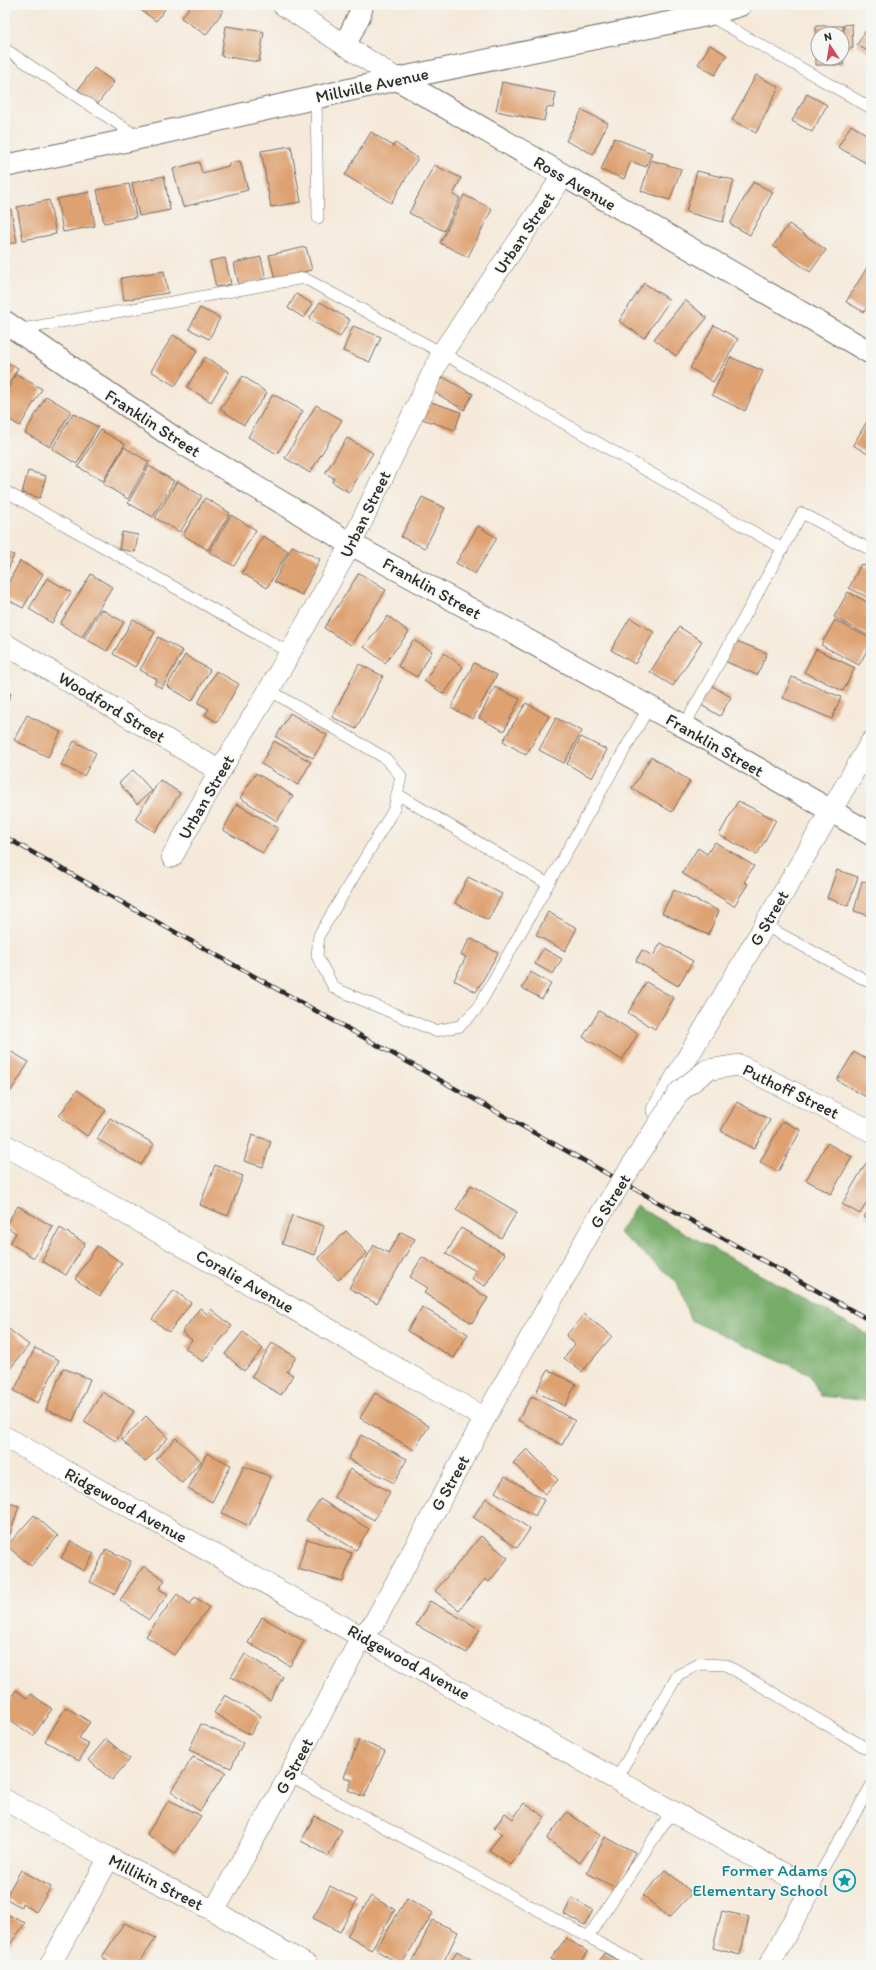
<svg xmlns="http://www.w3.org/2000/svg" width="876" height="1970" viewBox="0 0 876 1970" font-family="Itim,sans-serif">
<rect width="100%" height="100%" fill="#f6f6f2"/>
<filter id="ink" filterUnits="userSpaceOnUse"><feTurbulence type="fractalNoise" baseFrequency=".025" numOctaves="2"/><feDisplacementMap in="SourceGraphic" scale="8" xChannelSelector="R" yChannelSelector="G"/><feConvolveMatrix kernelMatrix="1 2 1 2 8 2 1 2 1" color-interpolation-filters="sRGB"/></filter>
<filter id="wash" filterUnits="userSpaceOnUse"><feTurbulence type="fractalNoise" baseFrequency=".012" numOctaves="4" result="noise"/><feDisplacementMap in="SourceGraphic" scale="16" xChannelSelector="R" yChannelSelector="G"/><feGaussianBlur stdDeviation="0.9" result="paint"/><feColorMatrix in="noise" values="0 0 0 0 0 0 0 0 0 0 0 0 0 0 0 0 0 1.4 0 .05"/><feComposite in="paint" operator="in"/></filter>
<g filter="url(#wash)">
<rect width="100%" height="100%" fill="#f5e9d9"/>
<path fill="#77ac69" stroke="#516c4a" d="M636,1206L871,1336V1401L821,1396L808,1373L690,1320L677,1282L619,1233Z"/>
<g id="blocks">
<g fill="#dea171">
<path d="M134,5H168L156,21Z"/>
<path d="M191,5H216L223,11L206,35L181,18Z"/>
<path d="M871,22V53L857,45Z"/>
<path d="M852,24L853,48H844V25Z"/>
<path d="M226,26L264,32L259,62L221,56Z"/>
<path d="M816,26H843V34H818V58H843V65H816Z"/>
<path d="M710,45L727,55L715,75L698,64Z"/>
<path d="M94,68L114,82L97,105L78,90Z"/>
<path d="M756,75L779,87L756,133L732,120Z"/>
<path d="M502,82L556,93L553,108L547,107L544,121L496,111Z"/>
<path d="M807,94L827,105L812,132L792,121Z"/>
<path d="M582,110L608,123L593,154L566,141Z"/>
<path d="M851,125L871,137V166L838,147Z"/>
<path d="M371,132L393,146L395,143L418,158L391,203L345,175Z"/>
<path d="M614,138L652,153L646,167L631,161L624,179L601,170Z"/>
<path d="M291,146L301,202L271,207L261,151Z"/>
<path d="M651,160L681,169L670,200L641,191Z"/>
<path d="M240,161L248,190L183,207L173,169L199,162L202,173L229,166V163Z"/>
<path d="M434,165L461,178L453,195L460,198L444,231L409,213Z"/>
<path d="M697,171L734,180L723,222L686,212Z"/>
<path d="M164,176L170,210L139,216L132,183Z"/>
<path d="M753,182L773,192L750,235L730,224Z"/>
<path d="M129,184L136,217L104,223L97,190Z"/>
<path d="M89,192L95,226L63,232L57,199Z"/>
<path d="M464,195L492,209L468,257L440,243Z"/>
<path d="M49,200L56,234L23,240L17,207Z"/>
<path d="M11,209L17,242L5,245V210Z"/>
<path d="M789,224L826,250L810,272L773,246Z"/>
<path d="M306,247L312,270L275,279L269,255Z"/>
<path d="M261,257L266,279L239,286L234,263Z"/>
<path d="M225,258L231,284L216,287L210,261Z"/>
<path d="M871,261V301L864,312L846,302Z"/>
<path d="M164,271L168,293L124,300L121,278Z"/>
<path d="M644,283L670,300L644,338L619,321Z"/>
<path d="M296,294L313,304L304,318L288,308Z"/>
<path d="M685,300L707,318L676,356L654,339Z"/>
<path d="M320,302L350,320L340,337L309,319Z"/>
<path d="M200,308L220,318L209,339L189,329Z"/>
<path d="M714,325L738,339L713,382L690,368Z"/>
<path d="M353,326L381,337L370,362L343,351Z"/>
<path d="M173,335L198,350L175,386L151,371Z"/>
<path d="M205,357L229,372L211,402L187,387Z"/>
<path d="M730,357L763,371L745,411L712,395Z"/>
<path d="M5,361L18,368L5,391Z"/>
<path d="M16,374L42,389L20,426L5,417V394Z"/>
<path d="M243,376L267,393L244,425L220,409Z"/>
<path d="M443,377L473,394L464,410L434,392Z"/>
<path d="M273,394L303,411L277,454L248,437Z"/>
<path d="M46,396L71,411L50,447L25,433Z"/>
<path d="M428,401L461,412L455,430L422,419Z"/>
<path d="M316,405L342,420L310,473L285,458Z"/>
<path d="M73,413L98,427L77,464L52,449Z"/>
<path d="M869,418L871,419V456L853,445Z"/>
<path d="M100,430L125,444L103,481L78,467Z"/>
<path d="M347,438L373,453L349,492L332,482L334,478L325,473Z"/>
<path d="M124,447L149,462L128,499L103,484Z"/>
<path d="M149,466L174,481L153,517L128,503Z"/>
<path d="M28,471L46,476L40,498L22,493Z"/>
<path d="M177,481L202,496L180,532L155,518Z"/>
<path d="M422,497L445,508L425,548L401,537Z"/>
<path d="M205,498L230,513L208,550L183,535Z"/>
<path d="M231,515L256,530L234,566L209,552Z"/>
<path d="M478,526L497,538L475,574L456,563Z"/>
<path d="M122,532L138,535L135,552L119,549Z"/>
<path d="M263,536L288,551L267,588L242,573Z"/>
<path d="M292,546L320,559L302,595L274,582Z"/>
<path d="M5,552L14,555L5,578Z"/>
<path d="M20,561L43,574L23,608L5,598V589Z"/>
<path d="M861,564L871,569V599L849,588Z"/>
<path d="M359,573L386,590L351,645L324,628Z"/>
<path d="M91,574L112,587L82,637L60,624Z"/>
<path d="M47,578L71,592L52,623L29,609Z"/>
<path d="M848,592L871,604V637L834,617Z"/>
<path d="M101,609L124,622L107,651L84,638Z"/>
<path d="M388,616L409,632L385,663L364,647Z"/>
<path d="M630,618L654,632L635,664L611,650Z"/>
<path d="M133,619L155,632L135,667L113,654Z"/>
<path d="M835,620L871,639V643L859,665L821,645Z"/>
<path d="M679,627L702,641L673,686L650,672Z"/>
<path d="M158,637L183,651L162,688L154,684L157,679L140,670Z"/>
<path d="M731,639L767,653L757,675L722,660Z"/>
<path d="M413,640L432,651L417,677L398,666Z"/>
<path d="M816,649L855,668L843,691L804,672Z"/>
<path d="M444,653L463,667L444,694L424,681Z"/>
<path d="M185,655L210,670L192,701L167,686Z"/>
<path d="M474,663L497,675L473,719L451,708Z"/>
<path d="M359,664L383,676L356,729L332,717Z"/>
<path d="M216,671L239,684L217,722L205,715L209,709L198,703Z"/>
<path d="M792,677L841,697L832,719L783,698Z"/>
<path d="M707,683L731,697L720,716L696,702Z"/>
<path d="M495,687L520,699L504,731L479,718Z"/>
<path d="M5,692L11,694L5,707Z"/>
<path d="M526,703L549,716L526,755L503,741Z"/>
<path d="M290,713L327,735L313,758L276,737Z"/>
<path d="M27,715L61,732L48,757L14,740Z"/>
<path d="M556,718L582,731L564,763L539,750Z"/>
<path d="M581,737L607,750L592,778L567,764Z"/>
<path d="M74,741L96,753L84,776L61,765Z"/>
<path d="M274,741L311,762L298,785L261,764Z"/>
<path d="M651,757L690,781L672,812L632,788Z"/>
<path d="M133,770L152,791L137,804L119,783Z"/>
<path d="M256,773L293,796L277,821L240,798Z"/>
<path d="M160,780L180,793L155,832L135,819Z"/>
<path d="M738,801L776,820L757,855L719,835Z"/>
<path d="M237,804L278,828L263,853L223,830Z"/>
<path d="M715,842L754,866L744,882L748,884L734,906L682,873L698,848L707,854Z"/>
<path d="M837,870L858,877L848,906L827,898Z"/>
<path d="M468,877L502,894L488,920L455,903Z"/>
<path d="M862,881L871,883V916L854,911Z"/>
<path d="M674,890L719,911L708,935L662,913Z"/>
<path d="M548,912L577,928L565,951L536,935Z"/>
<path d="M470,938L498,953L476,992L454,980L466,957L461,955Z"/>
<path d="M661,943L693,961L678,986L636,961L642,950L653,956Z"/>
<path d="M543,948L562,959L553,974L535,964Z"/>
<path d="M531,972L551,984L542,999L522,988Z"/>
<path d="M646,982L674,998L655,1029L628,1013Z"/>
<path d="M599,1011L638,1034L622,1060L583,1037Z"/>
<path d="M6,1049L29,1062L11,1091L5,1087Z"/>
<path d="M854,1052L871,1062V1088L866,1097L837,1080Z"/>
<path d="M77,1090L106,1110L87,1136L59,1116Z"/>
<path d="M737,1102L770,1120L754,1149L721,1131Z"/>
<path d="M110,1118L154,1144L141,1165L97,1139Z"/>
<path d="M783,1121L801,1130L778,1172L760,1162Z"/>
<path d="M252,1135L271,1141L263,1167L244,1161Z"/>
<path d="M827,1143L852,1157L831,1194L806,1180Z"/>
<path d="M866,1163L871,1166V1195L860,1214L842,1204Z"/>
<path d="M215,1165L243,1176L228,1216L200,1205Z"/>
<path d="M471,1185L517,1212L501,1238L456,1210Z"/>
<path d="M871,1205V1221L864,1217Z"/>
<path d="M18,1206L53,1227L34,1258L10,1243L16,1233L5,1226Z"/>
<path d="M292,1215L324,1226L315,1255L282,1244Z"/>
<path d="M60,1228L85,1243L66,1275L42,1261Z"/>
<path d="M461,1228L505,1254L485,1286L472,1279L476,1271L446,1254Z"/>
<path d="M346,1231L367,1253L338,1280L318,1258Z"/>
<path d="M401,1232L415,1239L377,1304L349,1288L374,1245L388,1253Z"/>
<path d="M97,1246L122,1263L100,1296L75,1279Z"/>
<path d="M422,1257L488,1298L472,1323L424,1293L428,1288L410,1277Z"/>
<path d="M174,1290L191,1303L169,1332L152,1319Z"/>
<path d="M422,1307L468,1334L454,1358L407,1331Z"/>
<path d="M200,1308L207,1314L211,1309L232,1326L203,1362L185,1348L192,1340L182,1332Z"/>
<path d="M584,1314L612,1336L582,1372L564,1358L575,1344L566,1336Z"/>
<path d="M5,1326L29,1345L5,1375Z"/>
<path d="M243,1332L263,1349L244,1371L225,1354Z"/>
<path d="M272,1343L296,1357L287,1372L293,1375L281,1395L251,1377Z"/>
<path d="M35,1348L59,1360L38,1403L14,1391Z"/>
<path d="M63,1368L90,1379L73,1421L46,1410Z"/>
<path d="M548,1370L576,1384L565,1406L536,1392Z"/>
<path d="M102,1392L134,1411L116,1441L84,1422Z"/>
<path d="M375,1393L429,1426L414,1450L360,1418Z"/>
<path d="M532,1396L575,1421L562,1445L518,1420Z"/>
<path d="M146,1416L168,1438L145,1462L122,1440Z"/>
<path d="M361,1435L407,1459L394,1483L348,1459Z"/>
<path d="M176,1438L201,1461L182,1483L156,1459Z"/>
<path d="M527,1449L558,1480L545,1494L513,1463Z"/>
<path d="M207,1453L231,1465L212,1502L188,1489Z"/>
<path d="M244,1466L271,1477L249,1526L222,1513Z"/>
<path d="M350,1469L390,1492L374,1520L334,1497Z"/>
<path d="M505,1476L544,1500L535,1516L495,1492Z"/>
<path d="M486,1498L530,1529L517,1548L473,1517Z"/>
<path d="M320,1499L369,1529L356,1550L306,1520Z"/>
<path d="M5,1502L19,1506L5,1550Z"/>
<path d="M34,1515L58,1536L31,1566L7,1546Z"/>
<path d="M481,1536L508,1558L489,1582L485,1579L459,1610L435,1591Z"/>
<path d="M307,1539L352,1553L343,1582L298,1569Z"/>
<path d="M71,1541L94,1554L84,1571L61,1558Z"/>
<path d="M106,1549L131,1561L115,1594L90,1582Z"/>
<path d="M144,1566L165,1580L159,1589L168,1594L149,1620L120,1600Z"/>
<path d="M177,1594L190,1604L195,1597L209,1607L174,1655L146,1636Z"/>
<path d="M430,1601L480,1629L467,1653L416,1625Z"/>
<path d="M262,1617L304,1641L290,1666L248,1643Z"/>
<path d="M245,1654L283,1677L270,1700L231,1677Z"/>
<path d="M16,1690L27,1698L31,1694L52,1709L33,1736L5,1716V1706Z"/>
<path d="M225,1695L261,1716L250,1735L214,1713Z"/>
<path d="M66,1707L90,1722L79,1738L89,1744L79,1761L45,1741Z"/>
<path d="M201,1724L243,1743L231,1768L189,1750Z"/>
<path d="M106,1739L130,1759L112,1780L88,1760Z"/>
<path d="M359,1740L385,1751L364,1797L348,1790L352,1780L344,1777Z"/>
<path d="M193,1757L226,1772L200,1811L171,1791Z"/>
<path d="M169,1800L201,1816L175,1854L147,1834Z"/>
<path d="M524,1803L545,1817L511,1865L489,1850L502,1833L494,1828L505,1813L513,1819Z"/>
<path d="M567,1812L600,1835L580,1863L547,1839Z"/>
<path d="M315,1816L342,1830L329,1856L301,1841Z"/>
<path d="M605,1837L635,1852L616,1888L587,1873Z"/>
<path d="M21,1870L51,1887L36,1912L22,1903L21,1907L5,1898Z"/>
<path d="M666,1870L692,1893L669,1918L643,1895Z"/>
<path d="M330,1886L357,1900L340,1932L313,1918Z"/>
<path d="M371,1896L395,1910L371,1950L347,1936Z"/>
<path d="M407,1898L433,1913L401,1965L376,1950Z"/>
<path d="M572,1898L593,1910L585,1925L564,1914Z"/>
<path d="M722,1911L749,1917L740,1955L713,1948Z"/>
<path d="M5,1913L25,1923L5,1952Z"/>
<path d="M432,1920L458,1932L442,1965H411Z"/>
<path d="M124,1923L156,1938L138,1965H113L102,1957Z"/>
<path d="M566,1938L588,1952L579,1965H560L551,1959Z"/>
<path d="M457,1951L475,1962L473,1965H449Z"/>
<path d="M604,1953L623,1963L621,1965H597Z"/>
</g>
</g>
</g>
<g filter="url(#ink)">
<use href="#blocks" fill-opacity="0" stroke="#726e68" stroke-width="1"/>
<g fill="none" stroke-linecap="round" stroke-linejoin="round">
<defs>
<g id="service">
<path d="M708,15L871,108"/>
<path d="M5,49L138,137"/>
<path d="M316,97L318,218"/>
<path d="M17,330L304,278L442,353L783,549"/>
<path d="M5,491L290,653"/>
<path d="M269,690L385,758L401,776L394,809L319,935L317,956L334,988L435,1031L460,1026L477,1009L649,707"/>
<path d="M684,726L802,513L871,550"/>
<path d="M397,794L548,884"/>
<path d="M764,925L871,983"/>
<path d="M289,1776L640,1965"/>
<path d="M616,1779L678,1675L699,1664L726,1665L871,1751"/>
<path d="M811,1889L871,1786"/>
<path d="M588,1937L672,1811"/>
</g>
<g id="minor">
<path d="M283,5L397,79"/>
<path d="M5,644L220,771"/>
<path d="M172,857L220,771L269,690L351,544L442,353L563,176"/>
<path d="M707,1070L739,1065L871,1131"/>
<path d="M657,1110L871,742"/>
<path d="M5,1145L485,1418"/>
<path d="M5,1437L811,1889L769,1965"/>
<path d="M5,1800L109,1858L214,1911L307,1965"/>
<path d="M214,1911L289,1776L362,1636L374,1623L485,1418L595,1223"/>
<path d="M50,1965L109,1858"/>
</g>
<path id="tertiary" d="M5,322L174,438L351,544L684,726L871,834"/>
<g id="secondary">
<path d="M345,45L360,14L362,5"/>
<path d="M397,79L871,353"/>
<path d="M5,166L139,138L397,79L707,15L740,5"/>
</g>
</defs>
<use href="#service" stroke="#726e68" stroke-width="12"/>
<use href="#minor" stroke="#726e68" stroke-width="22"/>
<use href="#tertiary" stroke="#726e68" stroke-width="24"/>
<use href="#secondary" stroke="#726e68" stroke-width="24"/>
<use href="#service" stroke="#fff" stroke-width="11"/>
<use href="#minor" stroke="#fff" stroke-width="21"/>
<use href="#tertiary" stroke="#fff" stroke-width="22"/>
<use href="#secondary" stroke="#fff" stroke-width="22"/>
<defs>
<path id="rail" d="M5,837L871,1321"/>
</defs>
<use href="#rail" stroke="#2b2b2b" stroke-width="4.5"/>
<use href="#rail" stroke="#f6f6f2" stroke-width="3" stroke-dasharray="9" stroke-linecap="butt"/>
<defs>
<path id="minor-bridge" d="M595,1223L679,1092L707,1070"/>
</defs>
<use href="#minor-bridge" stroke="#726e68" stroke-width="22" stroke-linecap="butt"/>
<use href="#minor-bridge" stroke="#fff" stroke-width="21"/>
</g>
</g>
<defs>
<symbol id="sight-ring" viewBox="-11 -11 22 22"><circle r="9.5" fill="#f6f6f2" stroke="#0f9aa8" stroke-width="1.5"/><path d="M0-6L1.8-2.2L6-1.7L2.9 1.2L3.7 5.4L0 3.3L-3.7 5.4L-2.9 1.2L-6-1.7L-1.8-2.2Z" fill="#0f9aa8"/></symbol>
</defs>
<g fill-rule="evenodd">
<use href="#sight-ring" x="832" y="1868" width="25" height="25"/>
</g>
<g text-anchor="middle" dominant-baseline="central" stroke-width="3" stroke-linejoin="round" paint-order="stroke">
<g font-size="17" fill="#2b2b2b" stroke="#f6f6f2">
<text transform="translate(372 85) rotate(-12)">Millville Avenue</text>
<text transform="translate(575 183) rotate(30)">Ross Avenue</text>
<text transform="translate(524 233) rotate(-56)">Urban Street</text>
<text transform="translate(153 423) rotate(33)">Franklin Street</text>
<text transform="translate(365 514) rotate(-64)">Urban Street</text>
<text transform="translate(432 588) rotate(29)">Franklin Street</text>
<text transform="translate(112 707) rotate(31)">Woodford Street</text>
<text transform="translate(715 745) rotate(30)">Franklin Street</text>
<text transform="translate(206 797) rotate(-60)">Urban Street</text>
<text transform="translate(769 918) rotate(-60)">G Street</text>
<text transform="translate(791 1091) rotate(26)">Puthoff Street</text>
<text transform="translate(610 1201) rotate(-58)">G Street</text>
<text transform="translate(245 1281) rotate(30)">Coralie Avenue</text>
<text transform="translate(450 1483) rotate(-61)">G Street</text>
<text transform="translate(126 1505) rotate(29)">Ridgewood Avenue</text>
<text transform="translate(409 1662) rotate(29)">Ridgewood Avenue</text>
<text transform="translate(294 1766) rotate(-62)">G Street</text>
<text transform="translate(156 1882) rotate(27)">Millikin Street</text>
</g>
<g font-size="17" fill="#0d838f" stroke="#f6f6f2" text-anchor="end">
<text x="828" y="1870">Former Adams<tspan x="828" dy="20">Elementary School</tspan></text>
</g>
</g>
<rect width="876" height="1970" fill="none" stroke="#f6f6f2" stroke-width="20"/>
<g transform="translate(830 46) rotate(348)"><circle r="19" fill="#f6f6f2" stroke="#a5a5a2"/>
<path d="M0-3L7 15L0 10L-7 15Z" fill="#d1495b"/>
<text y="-6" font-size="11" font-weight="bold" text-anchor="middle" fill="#2b2b2b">N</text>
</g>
</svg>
